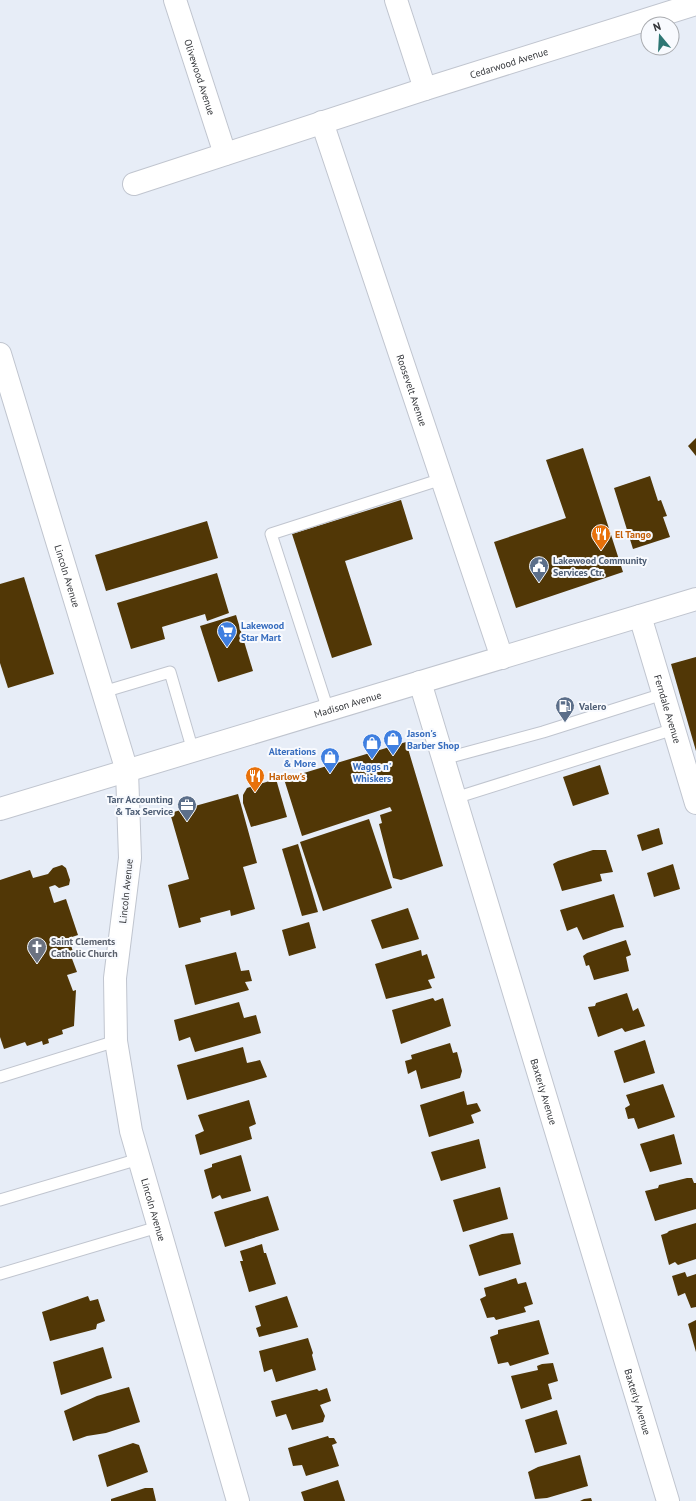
<svg xmlns="http://www.w3.org/2000/svg" width="696" height="1501" viewBox="0 0 696 1501" font-family="'PT Sans',sans-serif">
<rect width="100%" height="100%" fill="#e7edf7"/>
<g fill="#513706">
<path d="M696,438V456L688,446Z"/>
<path d="M583,448L623,572L516,608L494,542L566,518L546,460Z"/>
<path d="M650,476L658,501L661,500L667,516L663,517L670,537L633,549L614,488Z"/>
<path d="M401,500L413,539L345,561L372,645L332,658L292,534Z"/>
<path d="M207,521L218,558L106,591L95,555Z"/>
<path d="M217,573L229,613L207,621L205,614L162,627L165,639L131,649L117,603Z"/>
<path d="M24,577L54,674L8,688L0,663V584Z"/>
<path d="M236,615L253,671L218,682L200,626Z"/>
<path d="M696,657V751L671,664Z"/>
<path d="M406,742L443,866L401,880L393,878L379,824L382,823L380,815L392,811L390,807L302,836L284,779Z"/>
<path d="M600,765L609,794L573,806L563,777Z"/>
<path d="M276,779L287,817L251,827L243,803V795L247,788Z"/>
<path d="M238,794L257,863L243,867L255,909L231,916L230,910L200,918L201,922L179,928L168,885L189,879L170,813Z"/>
<path d="M369,819L392,888L323,911L300,842Z"/>
<path d="M659,828L663,844L642,851L637,835Z"/>
<path d="M298,844L318,912L302,916L282,849Z"/>
<path d="M593,850H606L613,872L600,874L602,881L562,891L553,864L558,861Z"/>
<path d="M673,864L680,889L654,897L647,873Z"/>
<path d="M62,865L66,868L70,880L69,885L59,888L55,885L49,887L54,903L66,899L78,935L66,939L67,943L70,942L74,955L71,956L77,972L67,975L73,991L76,990L74,1026L62,1030L63,1034L48,1039L49,1043L43,1045L42,1041L27,1046L25,1042L4,1049L0,1037V880L30,870L33,878L48,874L53,868Z"/>
<path d="M614,894L624,927L614,929L583,940L577,927L567,931L560,910Z"/>
<path d="M408,908L419,939L382,949L371,920Z"/>
<path d="M309,922L316,948L289,956L282,930Z"/>
<path d="M626,940L631,955L626,957L629,971L594,980L589,965L586,966L583,956L587,953Z"/>
<path d="M421,950L422,956L427,954L435,978L428,980L432,988L386,999L375,964Z"/>
<path d="M236,952L241,971L249,970L252,981L245,982L249,990L195,1005L185,965Z"/>
<path d="M627,993L633,1011L638,1008L645,1026L625,1032L622,1028L598,1037L588,1007L595,1006L596,1003Z"/>
<path d="M433,998L435,1001L443,998L451,1026L401,1044L392,1010Z"/>
<path d="M239,1002L244,1018L256,1015L261,1033L195,1052L190,1037L179,1041L174,1020Z"/>
<path d="M645,1040L655,1073L624,1083L614,1051Z"/>
<path d="M450,1043L453,1053L457,1052L462,1071L460,1078L421,1089L416,1070L408,1074L405,1061L412,1059L411,1055Z"/>
<path d="M243,1047L247,1063L260,1060L267,1077L187,1100L177,1065Z"/>
<path d="M663,1084L675,1117L638,1129L634,1118L628,1119L625,1108L630,1105L626,1095Z"/>
<path d="M464,1091L467,1105L477,1103L481,1111L471,1115L474,1123L429,1137L420,1105Z"/>
<path d="M249,1100L256,1124L249,1127L252,1139L200,1155L195,1135L204,1131L198,1115Z"/>
<path d="M674,1134L682,1164L650,1172L640,1144Z"/>
<path d="M479,1139L486,1168L441,1181L431,1152Z"/>
<path d="M241,1155L251,1191L222,1199L220,1195L212,1199L204,1170L212,1167V1164Z"/>
<path d="M687,1178H692L694,1183H696V1209L655,1221L645,1191L658,1188L659,1185Z"/>
<path d="M500,1187L508,1219L463,1232L453,1200Z"/>
<path d="M268,1196L279,1230L225,1247L214,1212Z"/>
<path d="M696,1223V1259L678,1265L675,1262L669,1265L661,1235L667,1233L669,1231Z"/>
<path d="M513,1233L521,1264L479,1276L469,1245L502,1234Z"/>
<path d="M262,1244L264,1253H266L276,1284L249,1292L240,1261H243L240,1251Z"/>
<path d="M685,1272L687,1277L696,1274V1307L691,1308L685,1293L678,1296L672,1276Z"/>
<path d="M516,1278L518,1284L526,1282L533,1304L524,1307L526,1312L496,1320L494,1317L487,1318L480,1299L486,1296L484,1288Z"/>
<path d="M88,1296L90,1301L98,1299L105,1321L97,1324L96,1329L50,1341L42,1312Z"/>
<path d="M287,1296L298,1327L259,1337L256,1328L261,1326L255,1306Z"/>
<path d="M539,1320L549,1354L510,1366L508,1362L498,1364L490,1337L498,1334V1330Z"/>
<path d="M696,1320V1352L688,1324Z"/>
<path d="M308,1338L313,1353L312,1355L316,1370L276,1382L272,1369L264,1372L259,1351Z"/>
<path d="M103,1347L112,1378L61,1395L53,1362Z"/>
<path d="M553,1363L558,1381L548,1384L552,1399L521,1409L511,1376L538,1370L537,1366L542,1364Z"/>
<path d="M129,1387L140,1422L106,1433L87,1436L73,1441L64,1411L97,1396Z"/>
<path d="M327,1388L331,1401L320,1405L325,1416L323,1422L292,1430L286,1414L276,1417L271,1401L317,1389L319,1391Z"/>
<path d="M557,1410L567,1444L535,1453L525,1420Z"/>
<path d="M328,1436L329,1438H334L337,1443L332,1445L339,1466L306,1476L302,1465L293,1466L288,1448Z"/>
<path d="M133,1443L139,1445L148,1472L107,1487L98,1455Z"/>
<path d="M580,1455L588,1486L547,1498L535,1499L528,1472L538,1467Z"/>
<path d="M338,1480L345,1501H304L301,1492Z"/>
<path d="M145,1488H153L156,1501H111V1499Z"/>
<path d="M591,1498L592,1501H580L584,1499Z"/>
</g>
<g fill="none" stroke-linecap="round" stroke-linejoin="round">
<defs>
<g id="lane">
<path d="M103,692L170,672L193,751"/>
<path d="M328,710L271,534L442,479"/>
<path d="M443,759L543,732L663,694"/>
<path d="M455,798L674,729"/>
<path d="M0,1077L116,1041"/>
<path d="M0,1200L139,1159"/>
<path d="M0,1274L158,1227"/>
</g>
<g id="street">
<path id="s1" d="M175,0L225,154"/>
<path d="M396,0L425,89"/>
<path id="s2" d="M322,122L502,658"/>
<path id="s3" d="M134,184L425,89L696,4"/>
<path id="s4" d="M0,354L127,771L130,858L115,978L116,1041L131,1131L238,1501"/>
<path id="s5" d="M640,616L696,803"/>
<path id="s6" d="M420,682L668,1501"/>
</g>
<g id="secondary">
<path id="s7" d="M0,809L696,599"/>
</g>
</defs>
<use href="#lane" stroke="#c0c5cf" stroke-width="13"/>
<use href="#street" stroke="#c0c5cf" stroke-width="24"/>
<use href="#secondary" stroke="#c0c5cf" stroke-width="24"/>
<use href="#lane" stroke="#fff" stroke-width="11"/>
<use href="#street" stroke="#fff" stroke-width="22"/>
<use href="#secondary" stroke="#fff" stroke-width="22"/>
</g>
<defs>
<symbol id="restaurant-pin" viewBox="-11 -11 22 30"><path d="M0 17L-7.5 6A9.5 9.5 0 1 1 7.5 6Z" fill="#e8710a" stroke="#f8fafe"/><path d="M-5-6h1v4h1v-4h1v4h1v-4h1v5L-1.5 .5V6h-2V.5L-5-1ZM5-6V6H3V1.5H1.5Q1.5-4 5-6Z" fill="#fff"/></symbol>
<symbol id="civic-pin" viewBox="-11 -11 22 30"><path d="M0 17L-7.5 6A9.5 9.5 0 1 1 7.5 6Z" fill="#5c6f8a" stroke="#f8fafe"/><path d="M-.6-6.5H3V-4.5H.6V-3L4-1V1h2V6H-6V1h2V-1L-.6-3ZM-1.2 2.5V6h2.4V2.5Z" fill="#fff"/></symbol>
<symbol id="supermarket-pin" viewBox="-11 -11 22 30"><path d="M0 17L-7.5 6A9.5 9.5 0 1 1 7.5 6Z" fill="#3f7fe0" stroke="#f8fafe"/><path d="M-6-5.5h2.5l.6 2H6L4.5 2H-2.5L-4.4-4H-6ZM-1.5 3.2a1.3 1.3 0 1 0 .1 0ZM3 3.2a1.3 1.3 0 1 0 .1 0Z" fill="#fff"/></symbol>
<symbol id="fuel-pin" viewBox="-11 -11 22 30"><path d="M0 17L-7.5 6A9.5 9.5 0 1 1 7.5 6Z" fill="#5c6f8a" stroke="#f8fafe"/><path d="M-5.5-6h7V0h2V4h1.3V-2.5L3-4.5l.8-.8L6-3V5H2.5V1h-1V6h-7ZM-4.2-4.7v3.2H.2V-4.7Z" fill="#fff"/></symbol>
<symbol id="shop-pin" viewBox="-11 -11 22 30"><path d="M0 17L-7.5 6A9.5 9.5 0 1 1 7.5 6Z" fill="#3f7fe0" stroke="#f8fafe"/><path d="M-5-2.5h2.3a2.7 3.5 0 0 1 5.4 0H5L5.5 6h-11ZM-1.5-2.5h3a1.5 2.3 0 0 0-3 0Z" fill="#fff"/></symbol>
<symbol id="office-pin" viewBox="-11 -11 22 30"><path d="M0 17L-7.5 6A9.5 9.5 0 1 1 7.5 6Z" fill="#5c6f8a" stroke="#f8fafe"/><path d="M-6-3h4V-5.5h4V-3h4V5H-6ZM-1-4.5V-3h2v-1.5ZM-6 0V1H6V0Z" fill="#fff"/></symbol>
<symbol id="church-pin" viewBox="-11 -11 22 30"><path d="M0 17L-7.5 6A9.5 9.5 0 1 1 7.5 6Z" fill="#6b7280" stroke="#f8fafe"/><path d="M-1.2-6h2.4v3.5h3.3v2.4h-3.3V6h-2.4V-.1h-3.3v-2.4h3.3Z" fill="#fff"/></symbol>
</defs>
<g fill-rule="evenodd">
<use href="#restaurant-pin" x="590" y="523" width="22" height="30"/>
<use href="#civic-pin" x="528" y="555" width="22" height="30"/>
<use href="#supermarket-pin" x="216" y="620" width="22" height="30"/>
<use href="#fuel-pin" x="554" y="695" width="22" height="30"/>
<use href="#shop-pin" x="382" y="728" width="22" height="30"/>
<use href="#shop-pin" x="361" y="732" width="22" height="30"/>
<use href="#shop-pin" x="319" y="746" width="22" height="30"/>
<use href="#restaurant-pin" x="244" y="765" width="22" height="30"/>
<use href="#office-pin" x="176" y="794" width="22" height="30"/>
<use href="#church-pin" x="26" y="936" width="22" height="30"/>
</g>
<g text-anchor="middle" dominant-baseline="central" stroke-width="4" stroke-linejoin="round" paint-order="stroke">
<g font-size="10" fill="#333539" stroke="#f8fafe">
<text stroke="none"><textPath href="#s3" startOffset="394">Cedarwood Avenue</textPath></text>
<text stroke="none"><textPath href="#s1" startOffset="81">Olivewood Avenue</textPath></text>
<text stroke="none"><textPath href="#s2" startOffset="283">Roosevelt Avenue</textPath></text>
<text stroke="none"><textPath href="#s4" startOffset="232">Lincoln Avenue</textPath></text>
<text stroke="none"><textPath href="#s7" startOffset="363">Madison Avenue</textPath></text>
<text stroke="none"><textPath href="#s5" startOffset="97">Ferndale Avenue</textPath></text>
<text transform="translate(126 891) rotate(-84)">Lincoln Avenue</text>
<text stroke="none"><textPath href="#s6" startOffset="428">Baxterly Avenue</textPath></text>
<text stroke="none"><textPath href="#s4" startOffset="880">Lincoln Avenue</textPath></text>
<text stroke="none"><textPath href="#s6" startOffset="752">Baxterly Avenue</textPath></text>
</g>
<g font-size="10" font-weight="bold" fill="#c56008" stroke="#f8fafe" text-anchor="start">
<text x="615" y="534">El Tango</text>
<text x="269" y="776">Harlow's</text>
</g>
<g font-size="10" font-weight="bold" fill="#4e5e75" stroke="#f8fafe" text-anchor="start">
<text x="553" y="560">Lakewood Community<tspan x="553" dy="12">Services Ctr.</tspan></text>
<text x="579" y="706">Valero</text>
<text x="173" y="799" text-anchor="end">Tarr Accounting<tspan x="173" dy="12">&amp; Tax Service</tspan></text>
</g>
<g font-size="10" font-weight="bold" fill="#366cbe" stroke="#f8fafe" text-anchor="start">
<text x="241" y="625">Lakewood<tspan x="241" dy="12">Star Mart</tspan></text>
<text x="407" y="733">Jason's<tspan x="407" dy="12">Barber Shop</tspan></text>
<text x="316" y="751" text-anchor="end">Alterations<tspan x="316" dy="12">&amp; More</tspan></text>
<text x="372" y="766" text-anchor="middle">Waggs n'<tspan x="372" dy="12">Whiskers</tspan></text>
</g>
<g font-size="10" font-weight="bold" fill="#5b616d" stroke="#f8fafe" text-anchor="start">
<text x="51" y="941">Saint Clements<tspan x="51" dy="12">Catholic Church</tspan></text>
</g>
</g>
<g transform="translate(660 36) rotate(342)"><circle r="19" fill="#f8fafe" stroke="#a9abaf"/>
<path d="M0-3L7 15L0 10L-7 15Z" fill="#2d7673"/>
<text y="-6" font-size="11" font-weight="bold" text-anchor="middle" fill="#333539">N</text>
</g>
</svg>
